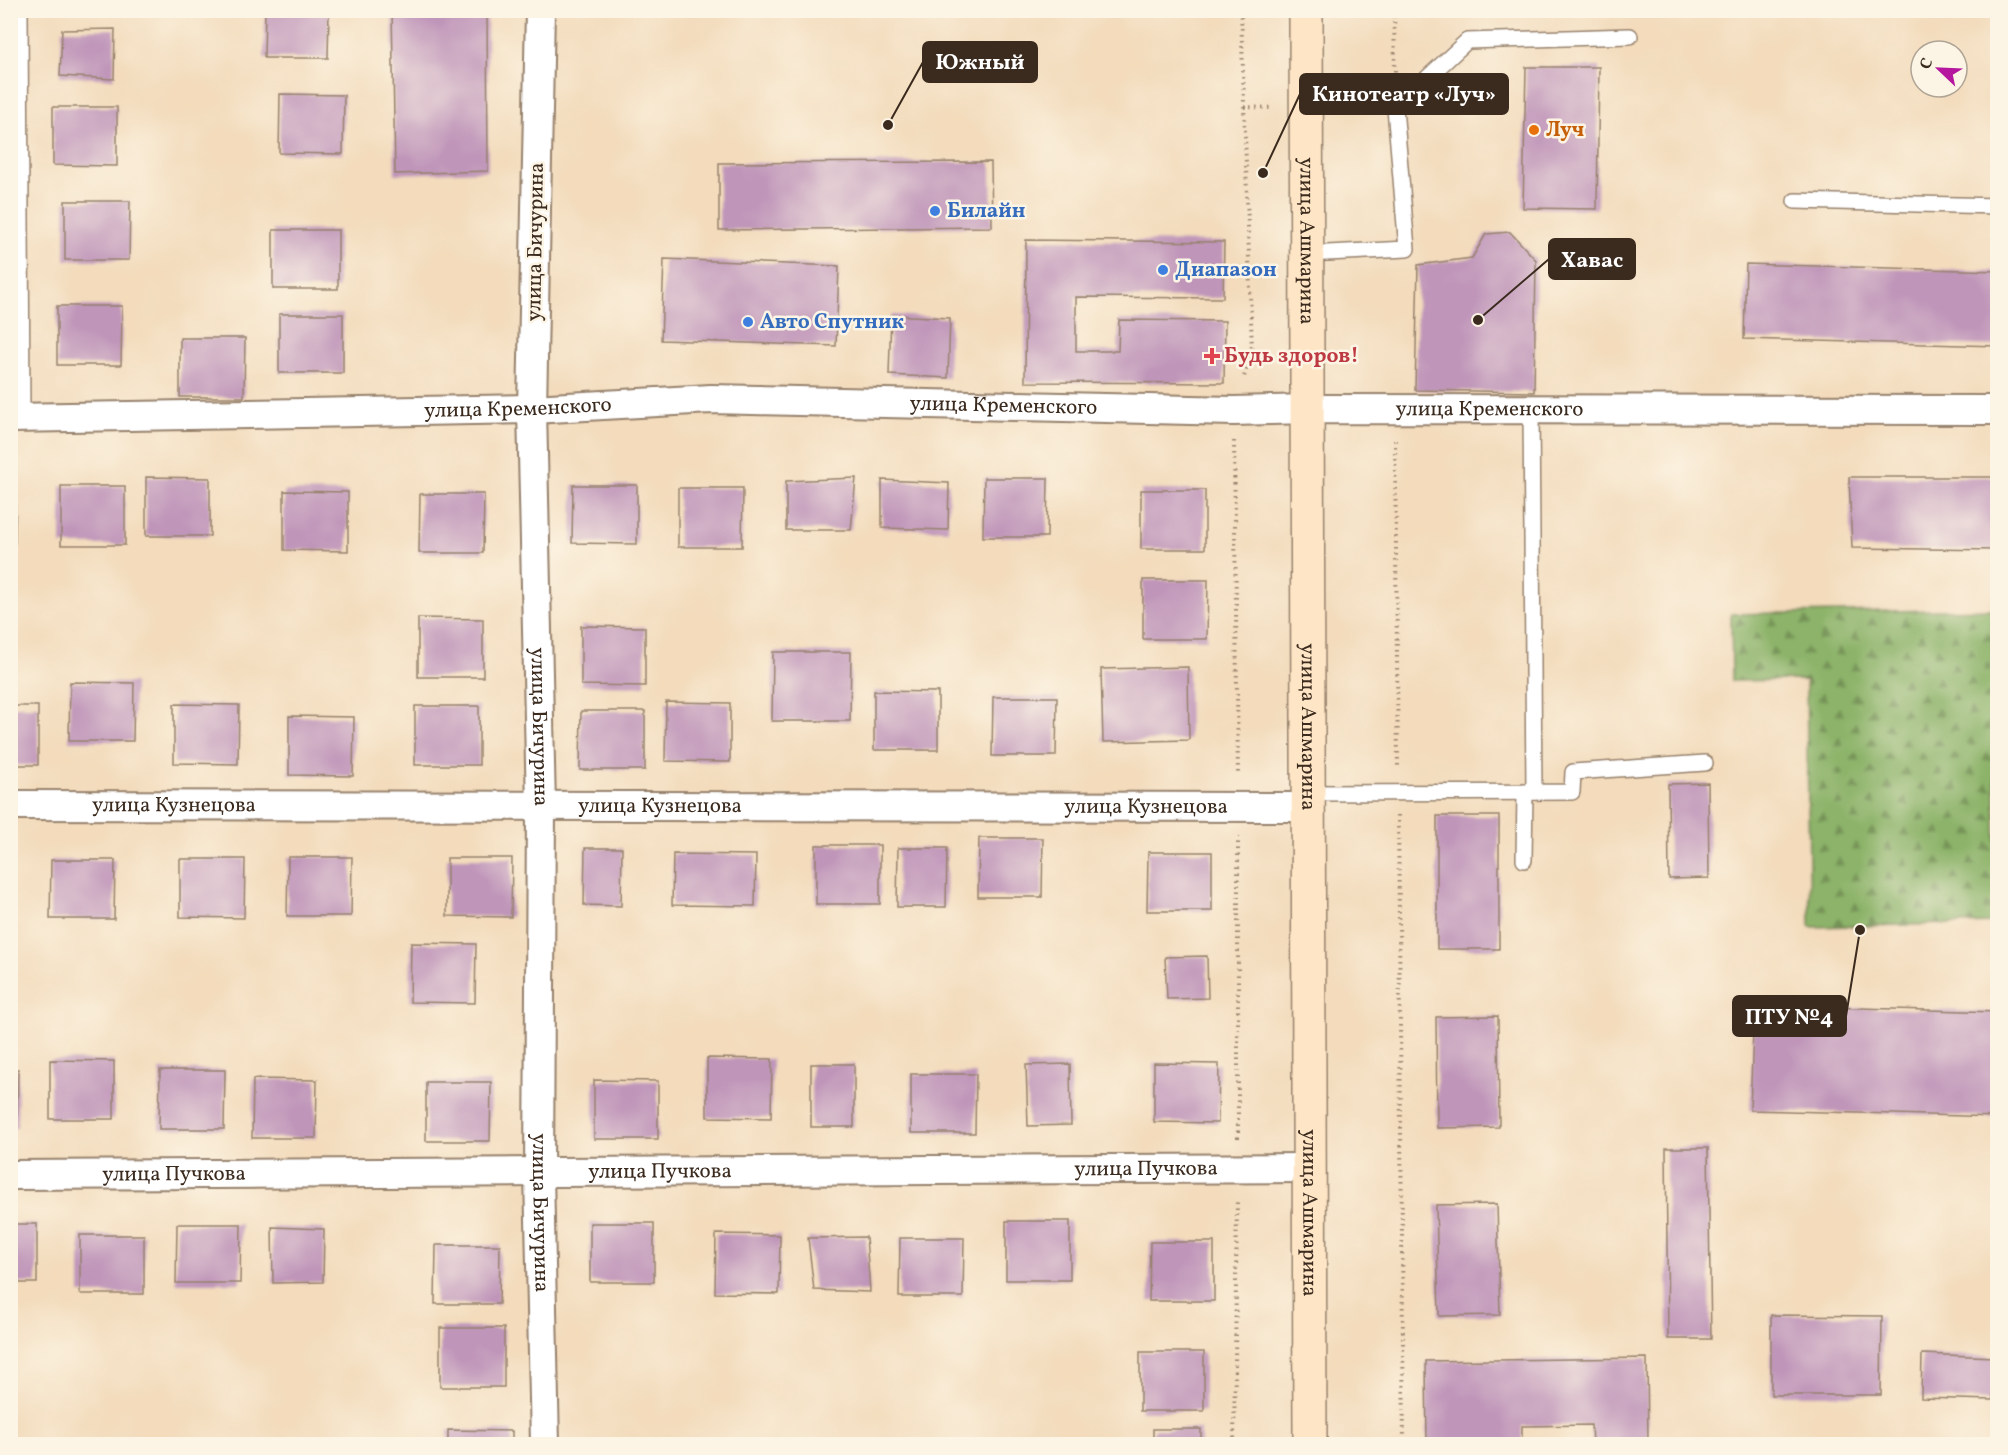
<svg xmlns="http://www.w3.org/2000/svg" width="2008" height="1455" viewBox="0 0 2008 1455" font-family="Vollkorn,serif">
<defs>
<pattern id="forest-firs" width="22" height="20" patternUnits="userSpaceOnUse" patternTransform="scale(1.5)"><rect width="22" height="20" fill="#8cb369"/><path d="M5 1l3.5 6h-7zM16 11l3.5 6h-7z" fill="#749256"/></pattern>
</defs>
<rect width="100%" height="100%" fill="#fcf5e5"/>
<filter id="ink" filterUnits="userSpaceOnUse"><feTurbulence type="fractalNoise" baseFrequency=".0167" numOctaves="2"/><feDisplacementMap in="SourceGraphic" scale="12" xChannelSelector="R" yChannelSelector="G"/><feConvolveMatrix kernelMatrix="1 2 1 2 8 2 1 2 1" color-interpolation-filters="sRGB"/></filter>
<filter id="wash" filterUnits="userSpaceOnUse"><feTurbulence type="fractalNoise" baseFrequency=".008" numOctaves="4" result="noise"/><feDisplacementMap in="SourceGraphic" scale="24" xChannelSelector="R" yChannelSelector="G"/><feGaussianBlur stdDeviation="1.35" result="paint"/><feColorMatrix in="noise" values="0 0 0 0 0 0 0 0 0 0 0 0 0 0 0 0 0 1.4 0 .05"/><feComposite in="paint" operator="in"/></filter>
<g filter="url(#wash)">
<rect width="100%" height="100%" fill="#f3dbbc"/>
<path fill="url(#forest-firs)" stroke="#646e44" stroke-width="1.5" d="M1992,609L1997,923L1810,927L1806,680L1732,681L1731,614Z"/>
<g id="blocks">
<g fill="#bf95b9">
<path d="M265,10H329L328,58H264Z"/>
<path d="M392,10H487L488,171L395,174Z"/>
<path d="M115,29L114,79L60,76L62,30Z"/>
<path d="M1526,67H1599L1597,209L1523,208Z"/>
<path d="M280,94L344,95L343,154L279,153Z"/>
<path d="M53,107H117V166L53,165Z"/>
<path d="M991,162L992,227L719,230V163Z"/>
<path d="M65,201H130L129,260H65Z"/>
<rect x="273" y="230" width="65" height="59"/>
<path d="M1510,232L1536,260L1534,392L1415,390L1418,265L1472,258L1486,234Z"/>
<path d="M1026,240L1224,242L1223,298L1076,297V351H1118L1119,320L1225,321L1224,383L1025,382Z"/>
<path d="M664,259L839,266L836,346L661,340Z"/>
<path d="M1746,264L1998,271V346L1744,339Z"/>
<path d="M57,306H122L121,365H57Z"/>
<rect x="279" y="314" width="64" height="59"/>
<path d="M891,315L950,318L948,378L889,375Z"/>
<path d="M180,338H245L244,397H180Z"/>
<path d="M146,477L210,478V536H146Z"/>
<path d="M1849,477H1998V550L1852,548Z"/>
<path d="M856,478L851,530H786V481Z"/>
<path d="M984,478H1048L1047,537H983Z"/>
<path d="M882,480L949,483L948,530L882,528Z"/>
<path d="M10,484H16L15,543H10Z"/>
<path d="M573,485H637V544L572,543Z"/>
<rect x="61" y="486" width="64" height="59"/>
<path d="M678,488H743L742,547H678Z"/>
<rect x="1141" y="490" width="64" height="59"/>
<path d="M284,491L348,492V551L284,550Z"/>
<path d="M420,494H484L483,553H419Z"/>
<path d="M1143,580H1208L1207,639H1143Z"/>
<path d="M418,618L483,619V677H418Z"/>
<path d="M581,626L645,627V686L581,685Z"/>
<path d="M773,652H851L850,721H772Z"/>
<path d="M1188,667L1189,740L1103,742L1101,669Z"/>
<path d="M70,682L134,683L133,741H69Z"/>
<path d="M874,691L938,692V750H874Z"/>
<path d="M993,697H1057L1056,756H992Z"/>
<path d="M666,702L730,703V762L665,761Z"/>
<path d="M174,704L239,705L238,764L174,763Z"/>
<rect x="10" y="706" width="28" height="59"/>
<rect x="415" y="706" width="64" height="59"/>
<path d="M581,711H645V770H580Z"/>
<path d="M289,716L354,717L353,776L289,775Z"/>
<path d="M1708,783L1709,878L1669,879L1668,784Z"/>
<rect x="1437" y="816" width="62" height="133"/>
<path d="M979,838H1043L1042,897H978Z"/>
<rect x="816" y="845" width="64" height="59"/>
<path d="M585,848H622L621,906L584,905Z"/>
<path d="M898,848H947L946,907H897Z"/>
<path d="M1148,852H1212V911H1147Z"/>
<path d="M673,854L756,855L755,906L672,905Z"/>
<path d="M288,857H352L351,916H287Z"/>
<path d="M447,858H512L511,917L447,916Z"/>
<path d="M180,859H245L244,918L180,917Z"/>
<path d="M51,860H115L114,919H50Z"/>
<path d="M411,943L476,944L475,1003L410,1002Z"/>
<path d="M1207,956L1208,998L1167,999L1165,957Z"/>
<path d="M1754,1005L1998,1012V1117L1750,1110Z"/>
<path d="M1498,1016L1499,1127L1437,1128L1436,1017Z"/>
<path d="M707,1058L772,1059L771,1118L707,1117Z"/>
<path d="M50,1060L114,1061V1119H50Z"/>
<path d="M1154,1063L1219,1064L1218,1123L1154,1122Z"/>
<rect x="811" y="1064" width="43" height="63"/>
<path d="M1070,1064L1071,1125L1028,1126L1026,1065Z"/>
<path d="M10,1069H18L17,1128H10Z"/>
<path d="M160,1070H225L224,1129H159Z"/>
<path d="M911,1074H976L975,1133H911Z"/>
<path d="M253,1079L317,1080L316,1138H252Z"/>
<path d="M594,1080L658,1081V1139H594Z"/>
<path d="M426,1082H491L490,1141H426Z"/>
<path d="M1666,1148H1708L1711,1339H1668Z"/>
<path d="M1497,1204L1500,1315L1439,1316L1436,1205Z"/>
<rect x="1006" y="1221" width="64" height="59"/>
<rect x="590" y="1223" width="64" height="59"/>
<rect x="10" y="1224" width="27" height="59"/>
<path d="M177,1224H241L240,1283H176Z"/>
<path d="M272,1227L324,1229L323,1282L273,1283Z"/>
<path d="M716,1234L780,1235L779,1294L715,1293Z"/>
<rect x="80" y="1235" width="64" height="59"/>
<path d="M866,1237L870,1292L814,1290L808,1238Z"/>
<path d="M900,1238H964L963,1297H899Z"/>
<path d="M1150,1242H1214V1301H1149Z"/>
<path d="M436,1245H500L499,1304H435Z"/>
<path d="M1771,1315L1882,1316L1881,1395H1771Z"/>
<rect x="440" y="1328" width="64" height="59"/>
<rect x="1140" y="1352" width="64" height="59"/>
<path d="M1922,1354L1994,1357L1993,1400L1921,1398Z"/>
<path d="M1647,1358L1648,1444H1592L1591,1425L1522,1426V1444H1427L1426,1361Z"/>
<rect x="1153" y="1429" width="48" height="15"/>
<path d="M448,1430L512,1431V1444H448Z"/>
<rect x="1087" y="1440" width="45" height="4"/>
<rect x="296" y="1442" width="63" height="2"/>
<rect x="999" y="1442" width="63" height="2"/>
</g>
</g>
</g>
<g filter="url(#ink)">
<use href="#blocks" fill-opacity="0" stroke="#97826d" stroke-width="1.5"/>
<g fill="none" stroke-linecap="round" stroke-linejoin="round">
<defs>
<g id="lane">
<path d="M20,10L22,418"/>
<path d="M1795,201L1998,206"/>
<path d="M1307,254L1407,249L1395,108L1467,41L1630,36"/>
<path d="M1531,409L1534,792"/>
<path d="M1309,793L1572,792L1573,772L1705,763"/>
<path d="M1524,860L1525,792"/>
</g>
<g id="street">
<path id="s1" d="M540,10L532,409L541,807L539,1174L545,1444"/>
<path id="s2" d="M10,418L532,409L711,399L1234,411L1307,409L1998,410"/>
<path id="s3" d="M10,805L1308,807"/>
<path id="s4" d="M10,1175L1309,1168"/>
</g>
<g id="secondary">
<path id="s5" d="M1306,10L1310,1444"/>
</g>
</defs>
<use href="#lane" stroke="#97826d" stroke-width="18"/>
<use href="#street" stroke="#97826d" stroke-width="32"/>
<use href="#secondary" stroke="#97826d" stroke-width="36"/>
<g stroke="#97826d" stroke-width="4" stroke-dasharray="1.5 4.5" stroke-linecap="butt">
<path d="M1241,10L1252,350L1243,380"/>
<path d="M1394,10L1395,75"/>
<path d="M1244,107L1273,108"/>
<path d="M1338,108H1372"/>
<path d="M1395,440L1398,769"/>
<path d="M1234,441L1238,775"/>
<path d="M1398,815L1404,1444"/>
<path d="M1238,1138V837"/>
<path d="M1234,1444L1237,1200"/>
</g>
<use href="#lane" stroke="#fff" stroke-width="15"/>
<use href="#street" stroke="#fff" stroke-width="28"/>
<use href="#secondary" stroke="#fee5c5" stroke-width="33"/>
</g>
</g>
<circle fill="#e8710a" stroke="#fcf5e5" stroke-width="2" cx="1534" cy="130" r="6"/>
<g fill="#3f7fe0" stroke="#fcf5e5" stroke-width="2">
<circle cx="935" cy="211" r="6"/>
<circle cx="1163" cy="270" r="6"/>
<circle cx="748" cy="322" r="6"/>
</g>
<path fill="#e0444e" stroke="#fcf5e5" stroke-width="2" d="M1209 347h6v6h6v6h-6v6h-6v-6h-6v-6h6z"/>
<g text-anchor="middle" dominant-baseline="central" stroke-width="5" stroke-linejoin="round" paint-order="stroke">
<g font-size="21" font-weight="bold" fill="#c56008" stroke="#fcf5e5" text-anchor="start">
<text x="1546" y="130">Луч</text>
</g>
<g font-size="21" font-weight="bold" fill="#366cbe" stroke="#fcf5e5" text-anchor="start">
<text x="947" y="211">Билайн</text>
<text x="1175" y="270">Диапазон</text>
<text x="760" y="322">Авто Спутник</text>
</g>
<g font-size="21" fill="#3b2a1e" stroke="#fcf5e5">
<text transform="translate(536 242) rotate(-89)">улица Бичурина</text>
<text stroke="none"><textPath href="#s5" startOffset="231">улица Ашмарина</textPath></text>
<text stroke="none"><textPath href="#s2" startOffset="994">улица Кременского</textPath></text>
<text stroke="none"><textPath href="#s2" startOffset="508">улица Кременского</textPath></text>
<text stroke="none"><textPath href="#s2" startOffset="1480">улица Кременского</textPath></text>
<text stroke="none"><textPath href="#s1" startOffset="717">улица Бичурина</textPath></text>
<text stroke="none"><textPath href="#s5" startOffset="717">улица Ашмарина</textPath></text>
<text stroke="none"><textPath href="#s3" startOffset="164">улица Кузнецова</textPath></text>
<text stroke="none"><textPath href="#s3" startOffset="650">улица Кузнецова</textPath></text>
<text stroke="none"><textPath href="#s3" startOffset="1136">улица Кузнецова</textPath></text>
<text stroke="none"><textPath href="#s4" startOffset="1136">улица Пучкова</textPath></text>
<text stroke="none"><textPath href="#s4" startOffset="650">улица Пучкова</textPath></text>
<text stroke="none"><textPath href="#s4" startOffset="164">улица Пучкова</textPath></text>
<text stroke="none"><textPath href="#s1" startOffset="1203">улица Бичурина</textPath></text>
<text stroke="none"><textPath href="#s5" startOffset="1203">улица Ашмарина</textPath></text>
</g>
<g font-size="21" font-weight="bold" fill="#be3a42" stroke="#fcf5e5" text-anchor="start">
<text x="1224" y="356">Будь здоров!</text>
</g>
</g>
<path fill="none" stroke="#3b2a1e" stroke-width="2" d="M888 125L923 62M1263 173L1300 94M1478 320L1549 259M1860 930L1846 1016"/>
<g fill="#3b2a1e" stroke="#fcf5e5" stroke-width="2">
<circle cx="888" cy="125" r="6"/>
<circle cx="1263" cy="173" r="6"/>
<circle cx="1478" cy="320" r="6"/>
<circle cx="1860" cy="930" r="6"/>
</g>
<g fill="#3b2a1e" stroke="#3b2a1e" stroke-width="2">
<rect x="923" y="42" width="114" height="40" rx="6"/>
<rect x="1300" y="74" width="208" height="40" rx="6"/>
<rect x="1549" y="239" width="86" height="40" rx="6"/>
<rect x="1733" y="996" width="113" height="40" rx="6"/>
</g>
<g font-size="22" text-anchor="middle" font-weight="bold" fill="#fff">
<text x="980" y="69">Южный</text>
<text x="1404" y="101">Кинотеатр «Луч»</text>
<text x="1592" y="267">Хавас</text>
<text x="1789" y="1024">ПТУ №4</text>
</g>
<rect width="2008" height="1455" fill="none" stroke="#fcf5e5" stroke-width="36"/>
<g transform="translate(1939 69) rotate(293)"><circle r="28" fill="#fcf5e5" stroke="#afa495" stroke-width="1.5"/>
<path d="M0-4.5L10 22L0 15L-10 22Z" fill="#b5179e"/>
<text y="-9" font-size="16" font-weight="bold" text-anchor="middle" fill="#3b2a1e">С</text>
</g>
</svg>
